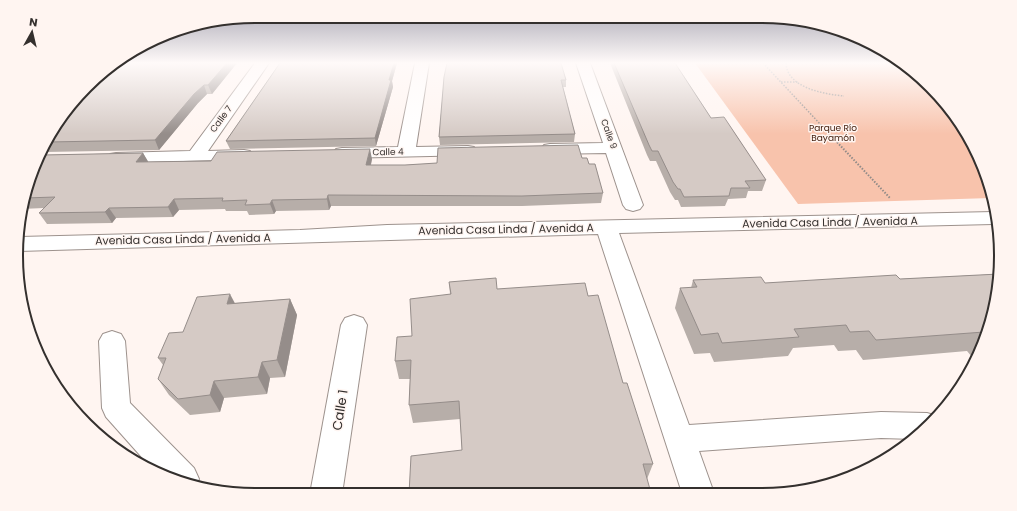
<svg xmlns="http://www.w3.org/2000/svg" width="1017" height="511" viewBox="0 0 1017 511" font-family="Poppins,sans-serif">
<rect width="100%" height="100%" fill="#fff5f1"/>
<path fill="#f8c3ac" d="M695,63H896L941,97L988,178L991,198L798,204Z"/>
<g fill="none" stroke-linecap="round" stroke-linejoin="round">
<defs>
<g id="minor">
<path d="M255,63H269L208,151L244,150L250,151L253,155L250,159L116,163L110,162L107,158L110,154L116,153L190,151Z"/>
<path d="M415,63H429L416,147L468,146L474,147L477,151L474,155L342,158L336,157L333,153L336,149L342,148L398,147Z"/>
<path d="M576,63H590L643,205L640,209L633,211L626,209L623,205L606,153L550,154L544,153L541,149L544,145L550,144L603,143Z"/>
<path d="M993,212V224L619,233L689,425L881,412L927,413L937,416L914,439L881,438L699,451L714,493H682L598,234L19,251L20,237L300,230L387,225Z"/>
<path d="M354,315L363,318L367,325L342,494H310L341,325L345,318Z"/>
<path d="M112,331L121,334L125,341L130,403L194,468L199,479L197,483L155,472L106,417L102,408L99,341L103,334Z"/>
</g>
</defs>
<use href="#minor" stroke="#9d928d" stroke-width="2"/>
<g stroke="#928b88" stroke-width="1.5" stroke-dasharray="1.5 1.5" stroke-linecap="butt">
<path d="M763,63L836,141"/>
<path d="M786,63C787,88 824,94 844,96"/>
<path d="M888,63L900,66"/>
<path d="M781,82H798"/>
</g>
<path stroke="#928b88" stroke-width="2" stroke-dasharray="1.5 1.5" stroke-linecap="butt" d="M835,140L890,198"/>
<use href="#minor" fill="#fff" fill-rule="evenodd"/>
</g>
<g fill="#b7aea9">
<path d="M115,63H237L212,94H207L198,103L159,150L44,152L56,123Z"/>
<path d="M280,63H397L392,81L393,87L376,146L230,149L226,141Z"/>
<path d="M610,63H675L711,118L766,180L762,191H748L746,198L728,199L725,206L681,207L678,200H675L670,192L656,161H650L647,155Z"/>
<path d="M444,77L566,80V87H563L575,134L574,142L440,145L439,137Z"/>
<path d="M143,153L148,162L372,159L371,165H405L582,158L589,164L603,193L601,203L522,206H331L329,210L276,211L274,214L249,215L247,211H226L225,209L179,210L173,217L116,218L112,223L47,224L39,213L44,208L21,209L43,155Z"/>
<path d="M1000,274L978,356L972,357L967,351L863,360L856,350L838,351L834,345L793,348L788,356L714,362L710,353L694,354L675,308L680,288H691L693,280L765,283L900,279Z"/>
<path d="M449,282L497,289L588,296L623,383L653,464L647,479L462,450L460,419L413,423L409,405L410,379H399L395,361L412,336L450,294Z"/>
<path d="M290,299L297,315L285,377L270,378L267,394L224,398L220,412L190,415L169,395L158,379L163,365L158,358L183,332L235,303Z"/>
</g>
<g fill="#958d8a">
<path d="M227,63H237L212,94L208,85Z"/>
<path d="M394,63H397L392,81L393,87L376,146L375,138L389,80Z"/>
<path d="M204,85L207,94L198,103L159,150L155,140L194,94Z"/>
<path d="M370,149L372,159L368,176L366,165Z"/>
<path d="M143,153L149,163L136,162Z"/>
<path d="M328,195L331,206L329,210L327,199Z"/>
<path d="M174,199L179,210L173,217L168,207Z"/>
<path d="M272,200L276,211L274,214L270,204Z"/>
<path d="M109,208L116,218L112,223L105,212Z"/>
<path d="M230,294L239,311L227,304Z"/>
<path d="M290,299L297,315L285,377L277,360Z"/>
<path d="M262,362L270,378L267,394L258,377Z"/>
<path d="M214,381L224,398L220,412L210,395Z"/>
</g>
<g fill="#d5cac5" stroke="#958d8a">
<path d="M115,63H227L208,85H204L194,94L155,140L48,142L56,123L110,66Z"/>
<path d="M280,63H394L389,80H391L375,138L226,141Z"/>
<path d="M447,63H561L566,80H561L575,134L439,137L444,77Z"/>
<path d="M614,63H675L711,118L724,117L766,180L745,181L750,188H731L729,196L684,197L680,189H678L673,182L658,151H652L649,145Z"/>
<path d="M578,145L582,158H587L589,164H595L603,193L522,196L328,195L327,199L272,200L270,204L245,205L247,200L222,201L223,198L174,199L168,207L109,208L105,212L39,213L55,197L25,198L43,155L143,153L136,162L211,161L217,152L370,149L366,165H405L437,163L438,148Z"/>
<path d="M999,274H1000L984,332L876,340L869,331L850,332L846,325L794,329L799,337L722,343L718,333L701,335L680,288L697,287L693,280L761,277L765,283L896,275L900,279Z"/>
<path d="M496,278L497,289L585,283L588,296L598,295L623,383H627L653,464H643L651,493L409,494L411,456L462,450L459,401L409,405L411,360L395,361L397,337L412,336L410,299L451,294L449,282Z"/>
<path d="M230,294L227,304L290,299L277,360L262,362L258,377L214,381L210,395L178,399L158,379L166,358H158L169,333L183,332L197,297Z"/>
</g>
<linearGradient id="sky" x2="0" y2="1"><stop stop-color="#a2a0ae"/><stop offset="0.47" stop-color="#fffaf9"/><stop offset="1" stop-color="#fffaf9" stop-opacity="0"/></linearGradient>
<rect width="1017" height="134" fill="url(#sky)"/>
<g text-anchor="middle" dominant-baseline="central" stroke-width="3" stroke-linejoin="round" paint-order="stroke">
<g font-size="9" fill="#34302e" stroke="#fff5f1">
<text transform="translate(221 119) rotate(-54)">Calle 7</text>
<text transform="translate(609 134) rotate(70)">Calle 9</text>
<text transform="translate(388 152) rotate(-1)">Calle 4</text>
</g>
<g font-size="9" fill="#452110" stroke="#fff5f1">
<text x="833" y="128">Parque Río<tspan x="833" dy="10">Bayamón</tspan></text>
</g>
<g font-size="11" fill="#34302e" stroke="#fff5f1">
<text transform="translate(830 222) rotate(-1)">Avenida Casa Linda / Avenida A</text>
<text transform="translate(506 229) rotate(-1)">Avenida Casa Linda / Avenida A</text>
<text transform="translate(183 239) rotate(-1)">Avenida Casa Linda / Avenida A</text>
</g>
<g font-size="13" fill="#34302e" stroke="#fff5f1">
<text transform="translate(340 410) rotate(-81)">Calle 1</text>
</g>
</g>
<path d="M0 0H1017V511H0ZM255 23H762A232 232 0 0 1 994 255V256A232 232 0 0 1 762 488H255A232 232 0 0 1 23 256V255A232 232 0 0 1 255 23Z" fill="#fff5f1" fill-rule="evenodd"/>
<path fill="none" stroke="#34302e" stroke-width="2" d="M255 23H762A232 232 0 0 1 994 255V256A232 232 0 0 1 762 488H255A232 232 0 0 1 23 256V255A232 232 0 0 1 255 23Z"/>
<g transform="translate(32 32) rotate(8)" stroke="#fff5f1" stroke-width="3" paint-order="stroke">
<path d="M0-3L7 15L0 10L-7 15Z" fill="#34302e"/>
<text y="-6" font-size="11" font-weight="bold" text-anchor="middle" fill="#34302e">N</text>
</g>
</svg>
